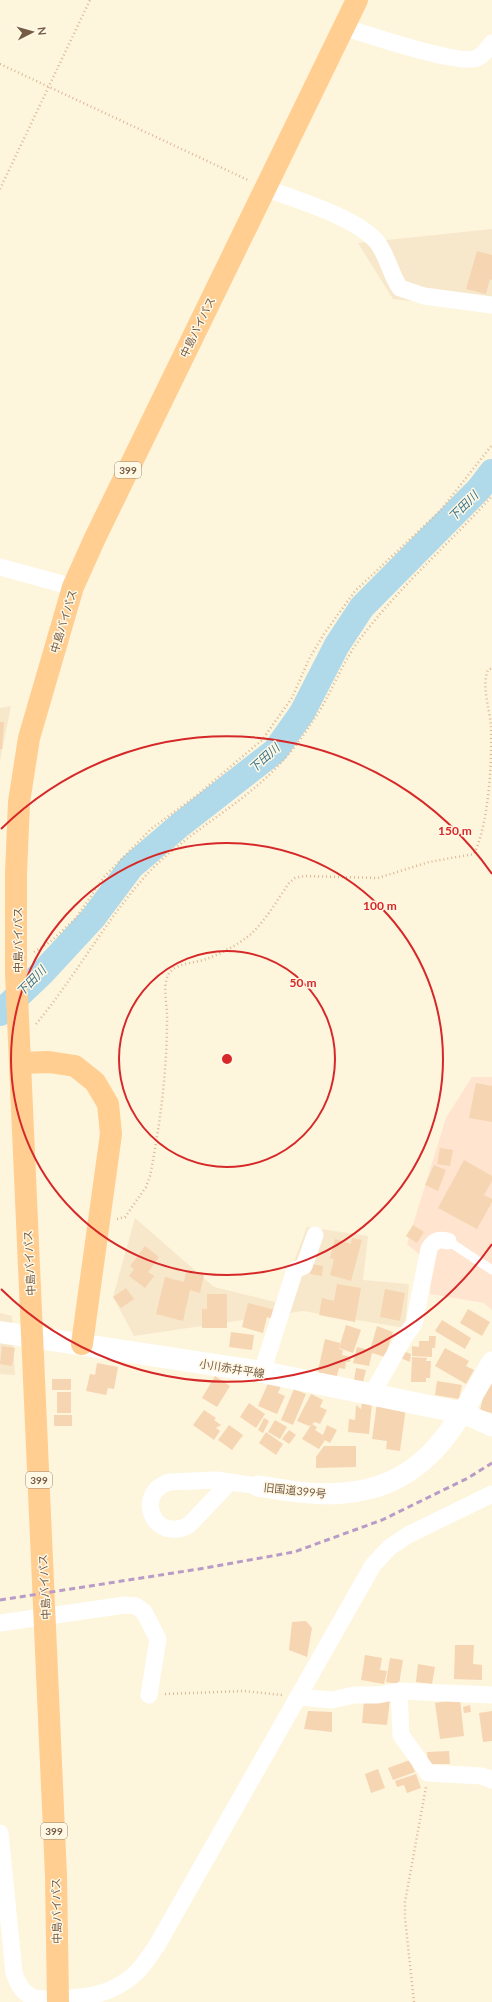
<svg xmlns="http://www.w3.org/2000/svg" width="492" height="2002" viewBox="0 0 492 2002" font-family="Lato,'Noto Sans JP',sans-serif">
<rect width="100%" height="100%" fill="#fef5dd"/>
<g fill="#f7e8cb">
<path d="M492,229V309L393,299L358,243Z"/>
<path d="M11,706L0,761V708Z"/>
<path d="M135,1218L214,1287L275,1302L295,1259L307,1227L368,1236L363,1280L409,1284L405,1328L303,1311L134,1336L113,1297Z"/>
<path d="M0,1313L12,1316L15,1375L0,1374Z"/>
</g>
<path fill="#ffe4d0" d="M472,1077H492V1310L484,1303L430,1294L431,1264L407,1244L446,1118Z"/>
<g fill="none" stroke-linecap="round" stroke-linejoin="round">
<path stroke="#b0dae9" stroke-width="26" d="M0,1013L43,972L93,918L131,867L180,825L275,751L302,713L337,645L362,607L479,489L492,472"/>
</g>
<g fill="#f6d5b2">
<path d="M477,251L492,255V280L490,279L486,294L466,289Z"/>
<path d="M0,722H4L2,749H0Z"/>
<path d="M476,1083L492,1086V1122L469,1118Z"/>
<path d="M440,1148L453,1150L450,1166L437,1164Z"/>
<path d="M464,1160L492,1176V1181L484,1195L492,1199V1202L477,1229L438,1208Z"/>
<path d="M434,1165L446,1170L438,1191L425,1185Z"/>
<path d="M413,1225L424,1232L417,1243L406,1236Z"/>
<path d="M352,1238L362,1240L351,1281L330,1275L334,1259L330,1258L335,1239L351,1244Z"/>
<path d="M145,1246L159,1257L148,1272L154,1276L145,1288L129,1276L134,1269L130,1266Z"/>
<path d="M311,1264L323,1266L322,1276L310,1274Z"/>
<path d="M186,1271L204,1275L200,1293L190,1290L183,1321L156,1314L165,1277L184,1282Z"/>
<path d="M337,1284L361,1288L355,1322L319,1315L322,1298L334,1301Z"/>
<path d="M126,1288L134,1299L121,1308L113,1297Z"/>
<path d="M385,1289L405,1293L400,1321L380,1317Z"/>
<path d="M207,1294H227V1328H202V1309H207Z"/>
<path d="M248,1303L275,1310L272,1319L267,1317L263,1333L242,1327Z"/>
<path d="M468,1309L490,1322L482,1336L460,1323Z"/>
<path d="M442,1320L471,1338L465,1349L435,1331Z"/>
<path d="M346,1325L361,1330L353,1353L339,1348Z"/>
<path d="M377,1326L393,1332L385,1357L372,1353L369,1366L353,1363L357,1347L370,1350Z"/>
<path d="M231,1332L254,1335L252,1350L229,1347Z"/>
<path d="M429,1336H436L435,1348H432V1357L412,1356V1346L419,1347V1341H429Z"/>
<path d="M325,1339L340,1343L339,1349L343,1350L342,1355L351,1357L350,1362H346L345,1369L339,1368L336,1379L317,1375Z"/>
<path d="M2,1346L15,1348L12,1366L0,1364Z"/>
<path d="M445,1348L469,1361L466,1366L474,1370L466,1384L435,1366Z"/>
<path d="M407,1349L406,1352L411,1354L410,1362L398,1357Z"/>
<path d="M412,1357L427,1358L426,1361H431L430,1378H426V1382H411Z"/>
<path d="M97,1363L118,1367L114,1389L108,1388L106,1395L86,1391L90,1374L95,1375Z"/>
<path d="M356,1368L366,1370L363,1382L354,1380Z"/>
<path d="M215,1376L230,1386L217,1407L202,1398Z"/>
<rect x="52" y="1379" width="19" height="11"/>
<path d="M269,1381L281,1386L278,1393L285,1396L277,1414L258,1406Z"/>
<path d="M437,1381L462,1385L459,1399L435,1395Z"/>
<path d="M487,1382L492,1384V1413L480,1410Z"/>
<path d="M294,1389L306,1394L293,1425L281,1420Z"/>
<rect x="57" y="1392" width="14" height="21"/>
<path d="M311,1394L323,1400L320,1407L327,1410L320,1424L315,1422L312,1424L317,1427L315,1430L323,1435L327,1425L337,1430L330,1443L325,1440L319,1449L302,1439L311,1425L309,1426L297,1421Z"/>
<path d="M362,1402L372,1403L369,1434L348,1432L349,1419L355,1420L356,1405L361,1409Z"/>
<path d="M249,1403L265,1414L256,1428L240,1417Z"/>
<path d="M377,1403L406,1407L400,1451L386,1449L387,1441L372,1439Z"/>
<path d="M204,1410L216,1418L214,1420L221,1425L216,1428L220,1431L214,1440L193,1425Z"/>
<rect x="54" y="1415" width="18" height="11"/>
<path d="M264,1418L269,1421L263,1433L258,1430Z"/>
<path d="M275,1420L287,1427L280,1439L268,1432Z"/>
<path d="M229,1425L243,1435L232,1450L218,1440Z"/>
<path d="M289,1430L296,1435L289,1444L282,1439Z"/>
<path d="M266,1432L283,1444L276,1455L259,1443Z"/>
<path d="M324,1446H356V1467L316,1468V1457Z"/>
<path d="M306,1621L312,1628L307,1657L289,1650L292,1622Z"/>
<path d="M455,1645H474L473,1664L482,1665V1680L454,1679Z"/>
<path d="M365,1655L382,1658L380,1670L387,1671L384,1684L361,1680Z"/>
<path d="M390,1658L403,1660L399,1684L386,1682Z"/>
<path d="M418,1664L435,1667L432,1684L416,1682Z"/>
<path d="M390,1699L387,1725L362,1723L364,1701Z"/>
<path d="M460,1699L464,1736L440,1739L435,1703Z"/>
<path d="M470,1705L471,1712L464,1713L463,1707Z"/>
<path d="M308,1711L332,1712V1732L304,1729Z"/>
<path d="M492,1711V1741L483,1742L479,1713Z"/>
<path d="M449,1751L450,1764H428L427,1752Z"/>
<path d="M410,1760L415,1772L393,1780L388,1768Z"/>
<path d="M378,1769L385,1788L371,1793L365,1774Z"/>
<path d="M416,1774L421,1788L407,1793L404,1785L397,1787L395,1781Z"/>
</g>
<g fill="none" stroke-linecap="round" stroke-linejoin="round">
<g stroke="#dbb896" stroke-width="2.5" stroke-dasharray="1 3" stroke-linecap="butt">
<path d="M0,64L250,181"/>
<path d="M0,189L90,0"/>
<path d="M34,952L50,942L76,918L104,877L151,829L196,796L262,740L292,698L309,659L324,634L355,591L440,511L492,445"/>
<path d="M36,1024C77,975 107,917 150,871C189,831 240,806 278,766C291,753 303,736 313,721C331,695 341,664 360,639C399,587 449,544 492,496"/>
<path d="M117,1219L125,1217L146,1187L150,1176C160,1125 167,1072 167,1020C168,1006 160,980 172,970C182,962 198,963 209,958C224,952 239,944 251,934C266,920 278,899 289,883L295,878L304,876L378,878L429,862L474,854C489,822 492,763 491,727C490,710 481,685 488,670L492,668"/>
<path d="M165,1694L244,1691L282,1695"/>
<path d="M414,2002L405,1918V1902L426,1787"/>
</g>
<path stroke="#fff" stroke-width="9" d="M448,1241L492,1270"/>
<g stroke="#fff" stroke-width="17">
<path d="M343,27C367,34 459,66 477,58C484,55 488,48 492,43"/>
<path d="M265,188C296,200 356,217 377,242C388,256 390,274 400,288L424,296L492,305"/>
<path d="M0,567L73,587"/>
<path d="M262,1372L295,1270L304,1266L315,1235"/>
<path d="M372,1394L405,1336L414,1324L429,1249C434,1240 438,1239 448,1241"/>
<path d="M230,1482L189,1525C154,1544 133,1494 169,1482L216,1480L258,1486"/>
<path d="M0,1623L125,1605L136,1606L144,1612L158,1639L149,1695"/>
<path d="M399,1691L401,1735L428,1773L482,1776L492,1780"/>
<path d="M298,1697L332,1700L354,1695H378L399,1691L492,1695"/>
<path d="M0,1833L14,1973C19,1987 24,1995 38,1999C75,1998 108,2000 137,1972C144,1965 150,1955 156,1947L373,1565L390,1547L408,1535L492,1494"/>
</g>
<g stroke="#fff" stroke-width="21">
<path d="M463,1413L492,1426"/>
<path d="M258,1486C286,1490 314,1496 343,1493C426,1487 455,1426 492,1362"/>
</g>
<path stroke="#fff" stroke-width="22" d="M0,1332L262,1372L463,1413"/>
<g stroke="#ffce90" stroke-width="22">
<path d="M20,1063L49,1062L75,1066L95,1082L108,1104L111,1134L82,1344"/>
<path d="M58,2002L56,1876L16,973V873L19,802L29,738L73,587L95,538L357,0"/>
</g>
<path stroke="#b89cc7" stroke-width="3" stroke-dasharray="6 4" stroke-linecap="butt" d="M0,1600L199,1569L294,1552L382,1520L468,1478L492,1463"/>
</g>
<g fill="none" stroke="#d62828" stroke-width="2">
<circle cx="227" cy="1059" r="108"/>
<circle cx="227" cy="1059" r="216"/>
<path d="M492 1244A323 323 0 0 1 1 1289M1 829A323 323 0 0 1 492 874"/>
</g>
<g text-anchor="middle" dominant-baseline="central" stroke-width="3" stroke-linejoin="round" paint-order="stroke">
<g fill="#fff8e5" stroke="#9f8a74" stroke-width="1">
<rect x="115" y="462" width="26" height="16" rx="3"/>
<rect x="26" y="1472" width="26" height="16" rx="3"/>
<rect x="41" y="1823" width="26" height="16" rx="3"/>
</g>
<g font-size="10" font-weight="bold" fill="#765b44">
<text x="128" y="470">399</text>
<text x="39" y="1480">399</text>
<text x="54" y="1831">399</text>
</g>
<g font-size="11" fill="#765b44" stroke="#fff8e5">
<text transform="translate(197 327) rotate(-64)">中島バイパス</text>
<text transform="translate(63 621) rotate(-73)">中島バイパス</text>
<text transform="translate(17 940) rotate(-90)">中島バイパス</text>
<text transform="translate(29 1263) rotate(-93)">中島バイパス</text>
<text transform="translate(232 1368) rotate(9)">小川赤井平線</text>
<text transform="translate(295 1490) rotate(6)">旧国道399号</text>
<text transform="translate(44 1587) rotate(-93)">中島バイパス</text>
<text transform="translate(56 1911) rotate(-91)">中島バイパス</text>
</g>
<g font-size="12" font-style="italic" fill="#3c758c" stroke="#fff8e5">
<text transform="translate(463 506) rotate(-45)">下田川</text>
<text transform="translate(264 758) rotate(-42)">下田川</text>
<text transform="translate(31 981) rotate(-46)">下田川</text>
</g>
</g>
<circle cx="227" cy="1059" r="6" fill="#d62828" stroke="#fff8e5" stroke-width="2"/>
<g font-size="12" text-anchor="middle" font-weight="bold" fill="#d62828" stroke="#fff8e5" stroke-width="3" stroke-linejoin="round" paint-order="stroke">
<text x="455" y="835">150 m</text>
<text x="380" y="910">100 m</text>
<text x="303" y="987">50 m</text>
</g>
<g transform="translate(32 32) rotate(84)" stroke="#fff8e5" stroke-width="3" paint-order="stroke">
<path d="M0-3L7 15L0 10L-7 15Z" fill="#765b44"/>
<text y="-6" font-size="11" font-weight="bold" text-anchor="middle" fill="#765b44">N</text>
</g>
</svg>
